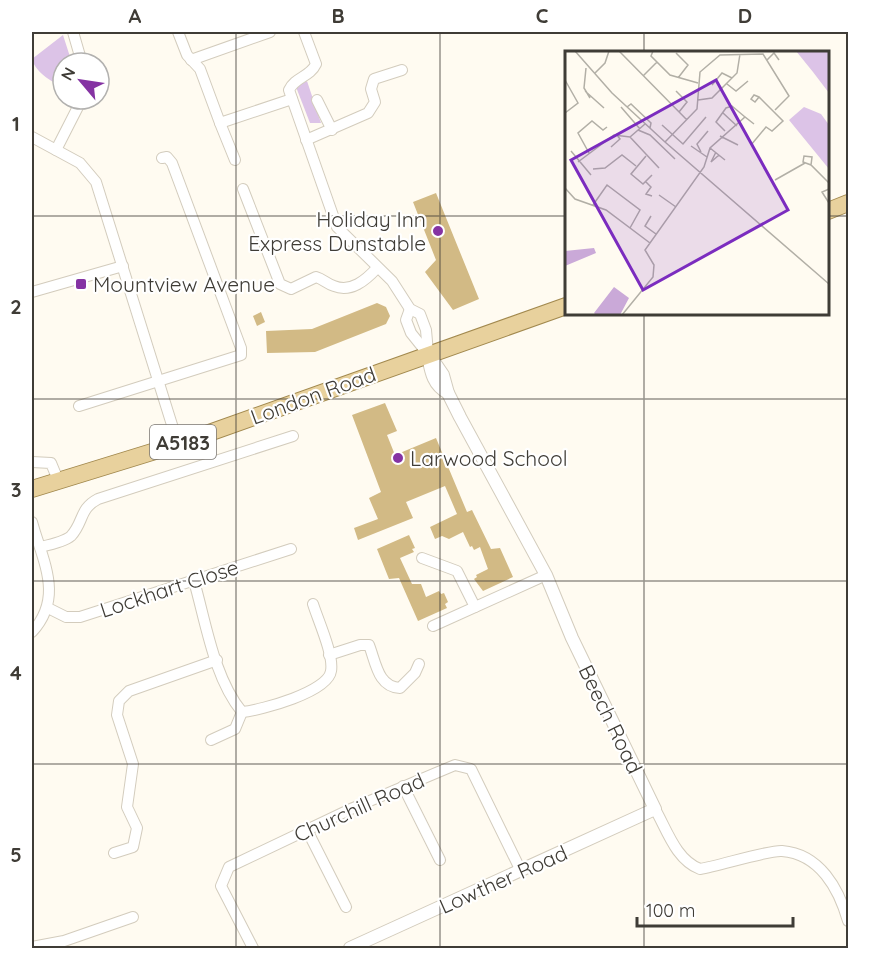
<svg xmlns="http://www.w3.org/2000/svg" width="880" height="980" viewBox="0 0 880 980" font-family="Quicksand,sans-serif">
<rect width="100%" height="100%" fill="#fffbf1"/>
<g fill="#dcc3e7">
<path d="M63,35L72,63H63V88C50,80 36,73 32,59Z"/>
<path d="M307,81L321,123H310L296,87Z"/>
</g>
<g fill="#d2ba85">
<path d="M436,193L479,299L453,310L425,272L436,260L413,202Z"/>
<path d="M377,303L386,307L390,316L386,324L315,352L267,353L266,331L312,329Z"/>
<path d="M261,312L265,322L257,326L253,316Z"/>
<path d="M385,403L397,431L387,435L395,455L436,438L467,512L472,510L491,549L500,548L513,577L483,591L474,579L477,577L476,575L488,569L480,547L474,550L472,546L470,547L463,532L449,539L442,536L435,539L430,527L457,514L445,486L406,502L413,518L358,540L354,528L378,519L369,498L381,492L352,415Z"/>
<path d="M409,535L415,548L412,549L414,552L400,558L412,584H421L426,597L439,591L441,594L444,593L448,602L445,604L447,608L418,621L399,578L389,579L377,549Z"/>
</g>
<g fill="none" stroke-linecap="round" stroke-linejoin="round">
<defs>
<g id="minor">
<path d="M73,32L82,63"/>
<path d="M178,32L187,55L200,69L220,123L292,99"/>
<path d="M304,32L316,64C310,77 295,77 289,90L337,227L392,281L410,309L420,314L426,330L428,353"/>
<path d="M191,60L270,32"/>
<path d="M317,100L332,130"/>
<path d="M220,123L235,160"/>
<path d="M32,137L80,163L96,182L178,444"/>
<path d="M306,140L368,113L375,102L371,89L374,79L402,70"/>
<path d="M56,150L82,99"/>
<path d="M243,189L280,284L291,289L316,277C323,279 327,284 334,286C351,293 366,280 377,268"/>
<path d="M32,292L123,266"/>
<path d="M410,309L406,320L411,333L427,353"/>
<path d="M79,406L241,355V348L172,163L167,157L162,158"/>
<path d="M32,462L51,463L58,480"/>
<path d="M32,522C43,562 64,597 32,632"/>
<path d="M40,547C49,545 64,542 71,536C84,522 79,509 98,499L293,436"/>
<path d="M422,558L457,571L475,607"/>
<path d="M194,581C206,623 214,678 242,712C262,710 328,692 331,671C334,655 318,620 313,604"/>
<path d="M48,608L66,617H80L291,549"/>
<path d="M433,626L546,575"/>
<path d="M329,655L360,645H369C376,663 378,687 400,688L415,673L419,664"/>
<path d="M211,740L235,729L242,712"/>
<path d="M403,786L440,860"/>
<path d="M655,809C667,830 676,860 700,869C719,866 768,850 782,851C820,854 839,889 848,921"/>
<path d="M307,830L346,907"/>
<path d="M114,853L133,847L137,828L127,807L133,764L117,715L119,701L129,691L217,660"/>
<path d="M32,947L64,941L133,917"/>
<path d="M253,948L221,886L229,867L353,808L455,765L471,769L521,871"/>
</g>
<g id="tertiary">
<path d="M428,356C431,372 433,385 448,393"/>
<path d="M350,948L655,809L572,638L546,575L460,417L448,393L443,375L428,353"/>
</g>
<g id="primary">
<path d="M828,211L848,203"/>
<path d="M32,489L178,444L566,306"/>
</g>
</defs>
<use href="#minor" stroke="#d3ccbd" stroke-width="12"/>
<use href="#tertiary" stroke="#d3ccbd" stroke-width="14"/>
<use href="#primary" stroke="#a2894e" stroke-width="18"/>
<use href="#minor" stroke="#fff" stroke-width="10"/>
<use href="#tertiary" stroke="#fff" stroke-width="12"/>
<use href="#primary" stroke="#e8d19d" stroke-width="16"/>
</g>
<path fill="none" stroke="#3f3c36" stroke-width="1.5" stroke-opacity="0.55" d="M236,32V948M440,32V948M644,32V52M32,216H566M828,216H848M644,314V948M32,399H848M32,581H848M32,764H848"/>
<g fill="#8533a3" stroke="#fff" stroke-width="2">
<circle cx="438" cy="231" r="6"/>
<rect x="75" y="278" width="12" height="12" rx="3"/>
<circle cx="398" cy="458" r="6"/>
</g>
<g text-anchor="middle" dominant-baseline="central" stroke-width="4.5" stroke-linejoin="round" paint-order="stroke">
<rect fill="#fff" stroke="#797672" stroke-width="1.5" x="150" y="425" width="66" height="34" rx="4.5"/>
<g font-size="20" font-weight="bold" fill="#3f3c36">
<text x="183" y="442">A5183</text>
</g>
<g font-size="21" fill="#3f3c36" stroke="#fff" text-anchor="start">
<text x="426" y="219" text-anchor="end">Holiday Inn<tspan x="426" dy="24">Express Dunstable</tspan></text>
<text x="93" y="284">Mountview Avenue</text>
<text x="410" y="458">Larwood School</text>
</g>
<g font-size="21" fill="#3f3c36" stroke="#fff">
<text transform="translate(313 395) rotate(-20)">London Road</text>
<text transform="translate(169 588) rotate(-18)">Lockhart Close</text>
<text transform="translate(611 719) rotate(64)">Beech Road</text>
<text transform="translate(359 807) rotate(-24)">Churchill Road</text>
<text transform="translate(503 879) rotate(-24)">Lowther Road</text>
</g>
</g>
<g transform="translate(565 51)">
<rect width="264" height="264" fill="#fffbf1"/>
<path d="M231,0H264V42L248,21ZM239,56L256,63L264,74V118L224,69Z" fill="#dcc3e7"/>
<path d="M29,197L31,202L0,215V200ZM49,236L64,247L55,264H31L29,262Z" fill="#caa9d8"/>
<path fill="none" stroke="#b2afa6" stroke-width="1.5" d="M10,0L47,42L100,91L264,233M54,0L122,69M88,0L86,5L105,24L133,32M111,2L123,14L113,27M202,9L209,2L214,9M21,17L19,37L25,47M30,22L40,12L44,0M78,25L92,11M0,29L13,52L0,62M162,33L171,40L183,30M147,34L157,22L167,27M20,40L39,57M111,40L122,51L114,61M133,49L147,47L172,22L175,3M56,56L75,78M62,56L66,53L86,72L85,77M158,62L172,75M97,74L118,93L141,66M73,79L85,84L110,108M160,80L151,71L161,57L167,55L180,66M155,85L173,94M65,86L94,117M100,91L132,58L135,21L155,4L198,3L224,45L210,59M186,94L201,76L207,80L218,70L194,46L189,44L186,48L190,51L194,46M126,95L142,106M46,96L55,88L51,83M145,97L160,109M6,100L26,124M136,101L132,93L143,80M151,101L146,111L154,104M24,102L13,82L27,70L38,79L42,76M81,105L66,123L78,133L87,124M13,111L49,84L65,86L80,73M246,114L247,106L239,105L238,111L246,114L264,132M28,118L40,117L57,104L71,115M210,129L240,112M81,131L86,136L81,143L87,145M0,137L10,148L41,159L85,192M264,138L257,141L264,152M94,144L111,156M28,154L42,134L75,159L65,177M86,165L80,175L91,183M57,264L88,226L89,214L80,199L139,116L145,97L180,66L189,73"/>
<path fill="#7b2cbf" fill-opacity="0.15" stroke="#7b2cbf" stroke-width="3" d="M151,29L223,159L78,239L6,109Z"/>
<rect width="264" height="264" fill="none" stroke="#3f3c36" stroke-width="3"/>
</g>
<rect width="880" height="980" fill="none" stroke="#ffffff" stroke-width="66"/>
<g transform="translate(81 81) rotate(299)"><circle r="28" fill="#ffffff" stroke="#b2b1af" stroke-width="1.5"/>
<path d="M0-4.5L10 22L0 15L-10 22Z" fill="#8533a3"/>
<text y="-9" font-size="16" font-weight="bold" text-anchor="middle" fill="#3f3c36">N</text>
</g>
<path d="M637 917v9h156v-9" fill="none" stroke="#3f3c36" stroke-width="3"/>
<text x="646" y="917" font-size="18" fill="#3f3c36" stroke="#ffffff" stroke-width="4.5" paint-order="stroke">100 m</text>
<rect x="33" y="33" width="814" height="914" fill="none" stroke="#3f3c36" stroke-width="2"/>
<g font-size="20" text-anchor="middle" font-weight="bold" fill="#3f3c36">
<text x="135" y="23">A</text>
<text x="338" y="23">B</text>
<text x="542" y="23">C</text>
<text x="745" y="23">D</text>
<text x="16" y="131">1</text>
<text x="16" y="314">2</text>
<text x="16" y="497">3</text>
<text x="16" y="680">4</text>
<text x="16" y="862">5</text>
</g>
</svg>
